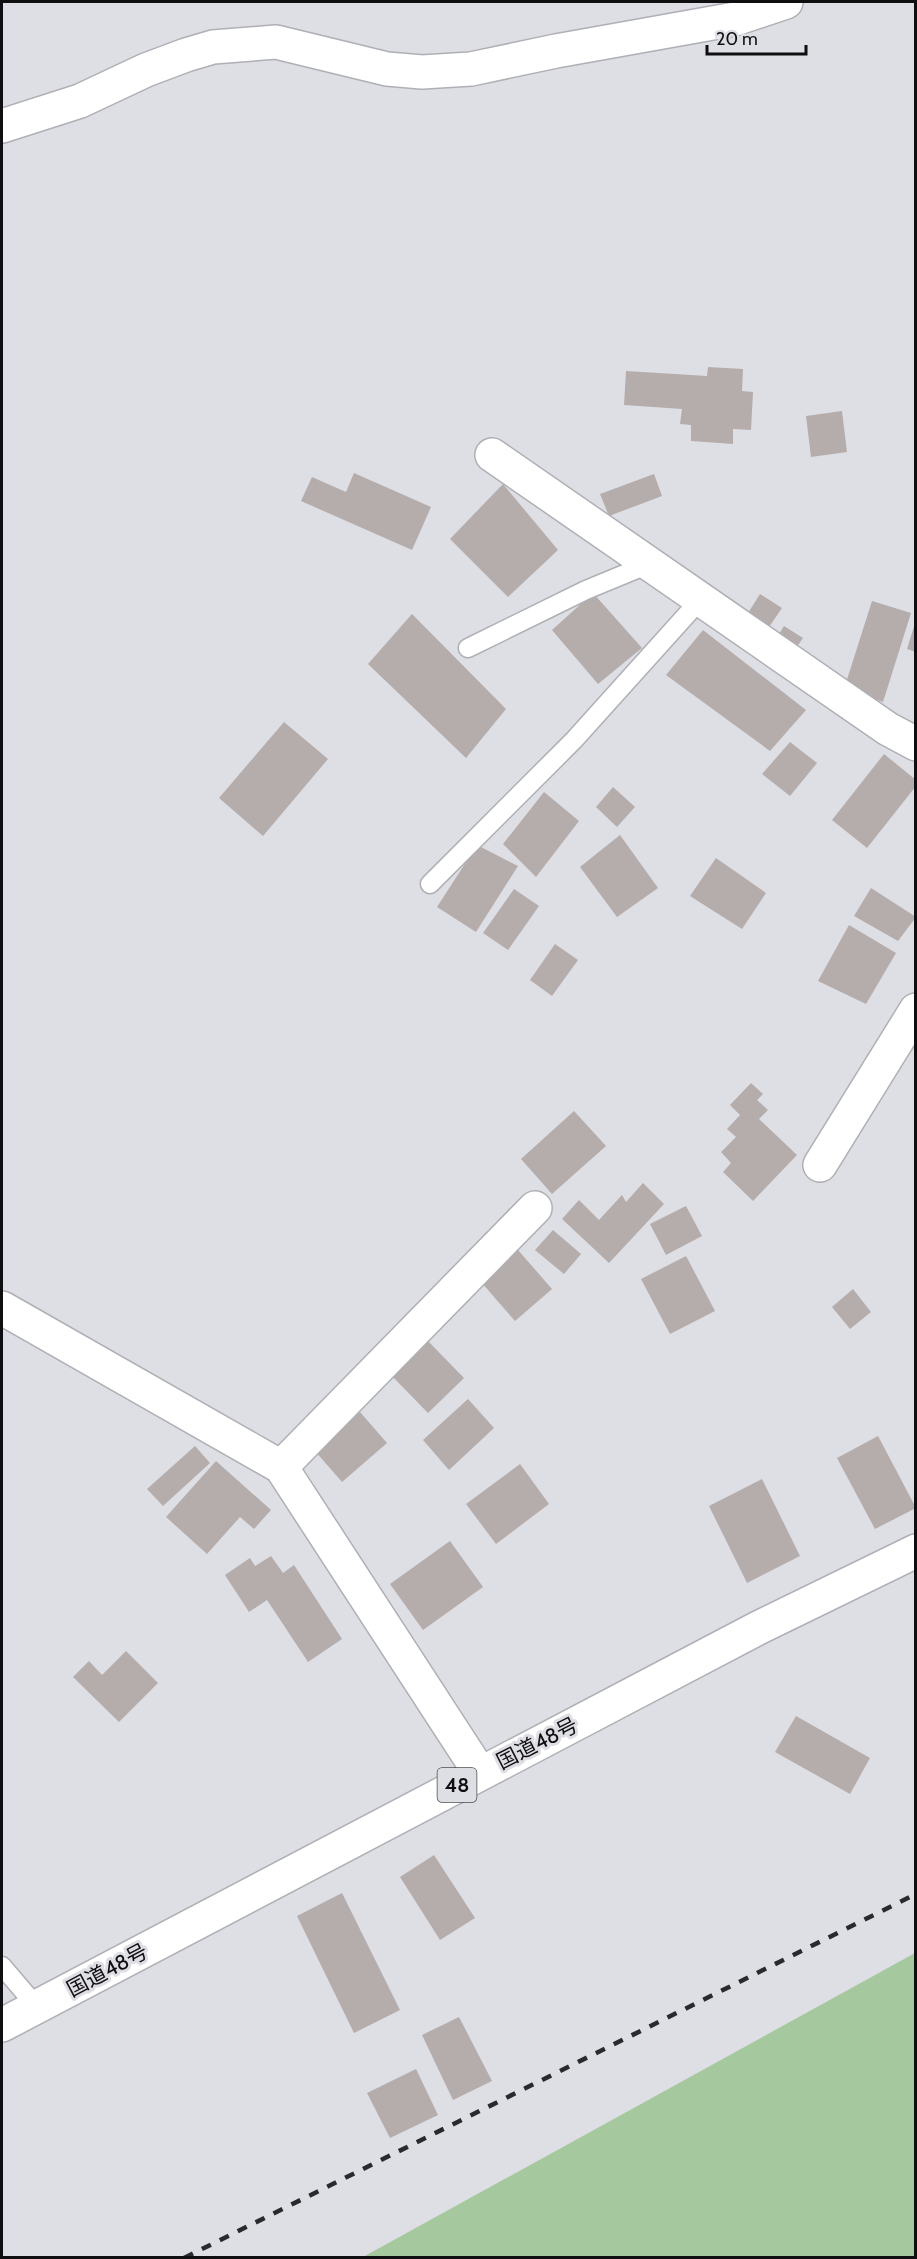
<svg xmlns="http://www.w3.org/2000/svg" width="917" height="2259" viewBox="0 0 917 2259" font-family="Cabin,'Noto Sans JP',sans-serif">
<rect width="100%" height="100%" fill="#dedee5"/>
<path fill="#a6c89e" d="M915,1953V2257H363Z"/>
<g fill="#b5adab">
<path d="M708,367L743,369L742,391L753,392L751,430L733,429V444L691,441V425L680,424L682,409L624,405L626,371L707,376Z"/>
<path d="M842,411L847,452L811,457L806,416Z"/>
<path d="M354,473L431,507L412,550L301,501L312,477L346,492Z"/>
<path d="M654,474L662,496L609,516L600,494Z"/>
<path d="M503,484L558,550L508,597L450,539Z"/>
<path d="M593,593L642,648L598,684L552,630Z"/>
<path d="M760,594L782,608L769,627L748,613Z"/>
<path d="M872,601L911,613L883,702L844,689Z"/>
<path d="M412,614L506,709L466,758L368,664Z"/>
<path d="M915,623H916V652L907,649Z"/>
<path d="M784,626L803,638L794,651L776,639Z"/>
<path d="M703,630L806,710L770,751L666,675Z"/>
<path d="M284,722L328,759L263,836L219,798Z"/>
<path d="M790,742L817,763L790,796L762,774Z"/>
<path d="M884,754L916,780V786L867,848L832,820Z"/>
<path d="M613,787L635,807L617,827L596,807Z"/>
<path d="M544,792L579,821L536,877L503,844Z"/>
<path d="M620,835L658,888L617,917L580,867Z"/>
<path d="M477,845L518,866L476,932L437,907Z"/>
<path d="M716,858L766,893L742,929L690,896Z"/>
<path d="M871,888L916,917L898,941L854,916Z"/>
<path d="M514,889L539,906L508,950L483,933Z"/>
<path d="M849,925L896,953L866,1004L818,981Z"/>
<path d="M555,944L578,960L552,996L530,980Z"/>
<path d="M751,1083L763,1094L757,1100L768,1110L759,1119L797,1155L753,1201L723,1172L731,1163L721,1152L736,1137L727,1129L740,1115L730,1105Z"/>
<path d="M574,1111L606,1146L552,1194L521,1159Z"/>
<path d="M643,1183L664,1204L609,1263L562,1219L579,1200L599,1220L622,1195L626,1202Z"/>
<path d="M686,1206L702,1236L666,1255L650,1224Z"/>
<path d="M553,1230L581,1254L564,1274L535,1250Z"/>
<path d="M518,1250L552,1289L515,1321L481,1282Z"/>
<path d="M686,1256L715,1311L670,1334L641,1279Z"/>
<path d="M853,1289L871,1312L850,1329L832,1307Z"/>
<path d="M425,1338L464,1378L428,1413L390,1374Z"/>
<path d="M468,1399L494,1428L449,1470L423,1440Z"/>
<path d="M360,1412L387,1443L342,1482L315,1451Z"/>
<path d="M878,1436L916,1508L875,1529L837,1458Z"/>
<path d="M195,1446L210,1463L163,1506L147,1489Z"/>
<path d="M216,1461L271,1510L254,1529L240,1517L207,1554L166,1517Z"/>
<path d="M520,1464L549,1504L496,1544L466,1504Z"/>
<path d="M762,1479L800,1556L747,1583L709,1506Z"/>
<path d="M450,1541L483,1587L423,1630L390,1584Z"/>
<path d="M271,1556L283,1573L294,1565L342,1639L308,1662L267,1600L249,1612L225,1575L250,1558L255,1566Z"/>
<path d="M126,1651L158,1683L119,1722L73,1677L89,1661L102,1675Z"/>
<path d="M796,1716L870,1758L850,1794L775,1752Z"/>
<path d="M434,1855L475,1918L440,1940L400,1877Z"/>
<path d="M342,1893L400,2010L354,2033L297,1916Z"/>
<path d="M459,2017L492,2081L453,2100L422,2035Z"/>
<path d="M416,2069L438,2115L390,2138L367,2093Z"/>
</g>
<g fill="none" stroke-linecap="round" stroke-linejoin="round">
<defs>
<g id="service">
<path d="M468,648L586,590L649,564"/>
<path d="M430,884L574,740L700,600"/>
<path d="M2,1966L37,2007"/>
</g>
<g id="minor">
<path d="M2,126L80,101L146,70L186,55L213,47L276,42L387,69L422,72L471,69L556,51L735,19L786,2"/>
<path d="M492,455L888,729L916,744"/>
<path d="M820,1165L916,1010"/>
<path d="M2,1308L281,1467L480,1773"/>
<path d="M281,1467L535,1208"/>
</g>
<path id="trunk" d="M2,2025L758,1628L916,1551"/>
</defs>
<use href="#service" stroke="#afafb6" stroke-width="21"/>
<use href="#minor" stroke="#afafb6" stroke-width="36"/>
<use href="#trunk" stroke="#afafb6" stroke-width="36"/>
<use href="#service" stroke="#fff" stroke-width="18"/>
<use href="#minor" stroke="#fff" stroke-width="33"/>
<use href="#trunk" stroke="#fff" stroke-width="33"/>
<path stroke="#2a2a2c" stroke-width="4.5" stroke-dasharray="10 10" stroke-linecap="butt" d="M184,2258L916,1894"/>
</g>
<g text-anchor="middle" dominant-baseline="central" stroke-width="6" stroke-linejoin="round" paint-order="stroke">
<rect fill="#dedee5" stroke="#4d4d51" stroke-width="1.5" x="437.5" y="1768" width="39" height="34" rx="4.5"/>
<g font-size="20" font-weight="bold" fill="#0f0f11">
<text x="457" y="1785">48</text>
</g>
<g font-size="21" fill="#0f0f11" stroke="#dedee5">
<text transform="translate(537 1743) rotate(-27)">国道48号</text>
<text transform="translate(107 1970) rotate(-28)">国道48号</text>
</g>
</g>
<rect width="917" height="2259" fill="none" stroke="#0f0f11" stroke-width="6"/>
<path d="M707 45v9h99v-9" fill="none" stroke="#0f0f11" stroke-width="3"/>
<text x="716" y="45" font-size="18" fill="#0f0f11" stroke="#dedee5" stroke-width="4.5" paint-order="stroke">20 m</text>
</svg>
